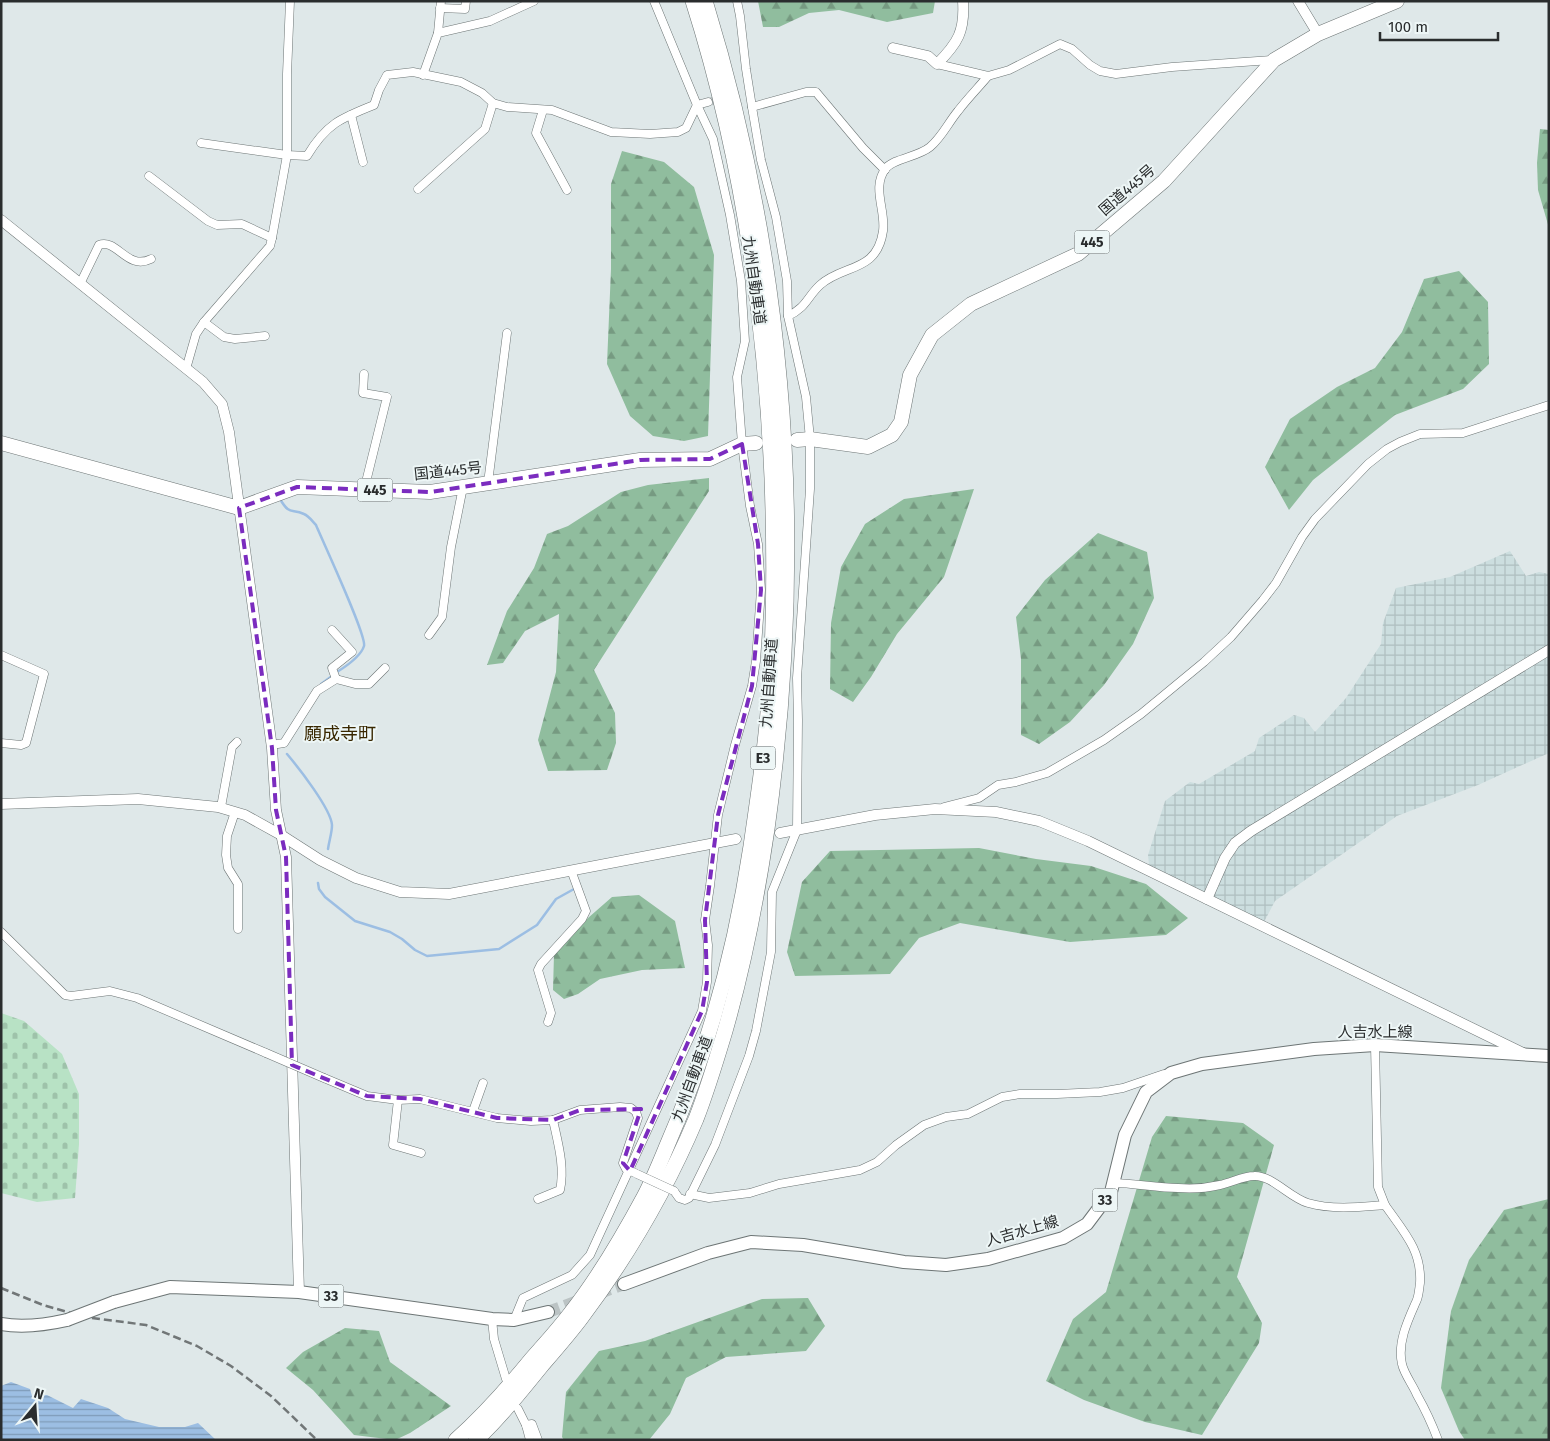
<svg xmlns="http://www.w3.org/2000/svg" width="1550" height="1441" viewBox="0 0 1550 1441" font-family="'Fira Sans','Noto Sans JP',sans-serif">
<defs>
<pattern id="industrial-grid" width="8" height="8" patternUnits="userSpaceOnUse" patternTransform="scale(1.25)"><rect width="8" height="8" fill="#ccdedf"/><path d="M0 4h8M4 0v8" fill="none" stroke="#afbfc0"/></pattern>
<pattern id="forest-firs" width="22" height="20" patternUnits="userSpaceOnUse" patternTransform="scale(1.25)"><rect width="22" height="20" fill="#90bd9e"/><path d="M5 1l3.5 6h-7zM16 11l3.5 6h-7z" fill="#769a81"/></pattern>
<pattern id="cemetery-stones" width="16" height="16" patternUnits="userSpaceOnUse" patternTransform="scale(1.25)"><rect width="16" height="16" fill="#b8e2c5"/><path d="M2 7V4a2 2 0 0 1 4 0v3zM10 15v-3a2 2 0 0 1 4 0v3z" fill="#9ec2aa"/></pattern>
<pattern id="water-rules" width="6" height="5" patternUnits="userSpaceOnUse" patternTransform="scale(1.25)"><rect width="6" height="5" fill="#9cbee3"/><path d="M0 2.5h6" fill="none" stroke="#7f9bb8"/></pattern>
</defs>
<rect width="100%" height="100%" fill="#dfe8e9"/>
<path fill="url(#industrial-grid)" d="M1510,551L1526,576L1539,572L1549,574V753L1478,785L1397,816L1275,901L1264,922L1149,865L1148,855L1165,801L1190,782L1199,784L1255,751L1259,738L1294,715L1304,718L1315,732L1346,698L1381,644L1383,623L1396,588L1450,577Z"/>
<g fill="url(#forest-firs)">
<path d="M758,1H935L933,13L887,22L839,10L809,13L779,27H763Z"/>
<path d="M1540,129L1549,130V228L1538,190L1537,163Z"/>
<path d="M622,151L664,162L694,187L714,255L708,436L684,441L653,436L630,416L607,364L611,269V184Z"/>
<path d="M1459,271L1488,302L1489,364L1463,389L1395,415L1313,480L1289,510L1265,467L1290,419L1337,387L1375,368L1402,332L1424,279Z"/>
<path d="M709,478V491L594,670L615,713L616,743L607,770L548,771L538,740L556,672L559,614L525,631L503,663L487,665L507,611L534,568L547,534L568,526L621,492L648,485Z"/>
<path d="M974,489L944,577L897,634L871,677L853,702L830,689L831,623L841,567L865,524L904,499Z"/>
<path d="M1098,533L1147,552L1154,598L1133,644L1104,685L1070,722L1039,744L1021,735V659L1016,617L1045,580Z"/>
<path d="M979,848L1036,859L1091,866L1146,884L1188,918L1166,935L1070,942L960,923L919,938L890,974L795,976L787,952L802,882L830,851Z"/>
<path d="M639,895L675,921L685,968L642,970L600,979L578,994L564,999L553,990L554,954L588,918L612,897Z"/>
<path d="M1166,1116L1243,1123L1274,1145L1237,1277L1262,1323L1259,1343L1202,1435L1145,1422L1084,1400L1046,1381L1073,1319L1106,1292L1152,1137Z"/>
<path d="M1549,1199V1440H1465L1459,1431L1441,1388L1451,1311L1469,1260L1504,1210Z"/>
<path d="M808,1298L825,1326L806,1351L726,1357L686,1378L670,1414L649,1440H564L562,1437L566,1392L599,1351L645,1341L762,1299Z"/>
<path d="M345,1328L379,1331L390,1362L451,1406L410,1433L395,1440L354,1435L313,1390L286,1368L303,1352Z"/>
</g>
<path fill="url(#cemetery-stones)" d="M1,1013L24,1021L62,1054L79,1094V1144L75,1198L37,1202L1,1193Z"/>
<path fill="url(#water-rules)" d="M11,1382L30,1389L32,1396L47,1395L73,1408L81,1399L108,1408L125,1419L159,1427H185L198,1423L216,1440H1V1386Z"/>
<g fill="none" stroke-linecap="round" stroke-linejoin="round">
<g stroke="#9cbee3" stroke-width="2.5">
<path d="M280,499C290,516 291,508 304,514C309,516 312,521 316,525C323,542 367,636 364,646C361,656 345,667 337,672"/>
<path d="M321,684L332,676"/>
<path d="M287,754C298,767 331,809 332,825C332,833 329,841 328,849"/>
<path d="M318,883L319,889L325,897L355,921L390,932L402,939L415,950L427,956L499,949L537,925L556,899L574,889"/>
</g>
<path stroke="#bbc3c4" stroke-width="8" stroke-dasharray="8 4" stroke-linecap="butt" d="M708,102L741,94"/>
<path stroke="#bbc3c4" stroke-width="12" stroke-dasharray="12 6" stroke-linecap="butt" d="M548,1312L624,1284"/>
<defs>
<g id="minor">
<path d="M440,8L465,9L466,1"/>
<path d="M438,33L441,1"/>
<path d="M937,64L988,76L1009,70L1060,44L1072,49L1090,65L1100,71L1116,74L1172,67L1272,60"/>
<path d="M423,75L438,33L490,21L534,1"/>
<path d="M752,107L806,92H816L863,148L885,170"/>
<path d="M543,110L536,133L567,190"/>
<path d="M351,115L363,162"/>
<path d="M201,143L287,155L307,156C326,124 341,118 374,105L379,90L387,75L413,72L461,82L482,93L493,103L507,107L552,110L611,132L650,134L678,132L686,128L697,105L708,102"/>
<path d="M149,176L208,221L217,225L242,224L272,238"/>
<path d="M418,189L485,129L493,103"/>
<path d="M80,284L99,245C117,238 127,271 151,259"/>
<path d="M788,316C806,308 807,297 820,285C843,264 877,273 883,231C886,210 871,187 886,168C895,158 918,157 930,147C942,137 948,123 958,111C967,99 978,88 988,76"/>
<path d="M204,322L224,337L235,339L265,336"/>
<path d="M186,369L196,334L204,322L270,246L272,238L287,155V74L290,1"/>
<path d="M488,483L507,333"/>
<path d="M364,490L387,397L363,393L364,374"/>
<path d="M332,630L352,652L332,668L336,679"/>
<path d="M429,635L442,617L451,547L463,487"/>
<path d="M1,655L44,674L26,743L21,745L1,743"/>
<path d="M271,745L284,743L317,691L336,679L355,684H369L385,668"/>
<path d="M221,807L232,747L237,742"/>
<path d="M944,807L979,798L998,785L1016,782L1047,773L1104,740L1141,714L1204,662L1231,637L1263,600L1276,583L1302,537L1315,519L1368,464L1387,449L1400,442L1420,434L1463,433L1549,405"/>
<path d="M235,812L227,836L226,855L228,868L238,884V929"/>
<path d="M1,932L65,995L71,996L110,991L137,998L266,1053"/>
<path d="M548,1022L551,1013L538,970L541,964L582,919L586,911L571,870"/>
<path d="M324,1078L367,1096L398,1100L420,1099L497,1118L531,1121L553,1120L580,1110L620,1107L631,1108L636,1112L638,1118L623,1163L626,1169L635,1173"/>
<path d="M398,1100L393,1145L421,1153"/>
<path d="M473,1111L483,1083"/>
<path d="M1113,1183C1135,1183 1156,1188 1178,1188C1191,1189 1207,1188 1220,1185C1231,1183 1243,1176 1254,1176C1272,1175 1290,1198 1308,1203C1332,1210 1360,1207 1385,1205L1378,1187L1375,1045"/>
<path d="M674,1191L679,1198L685,1200L689,1198L715,1145L749,1056L756,1031L771,952L772,892L797,830L798,720L797,678L810,489V439L806,397L788,316L787,281L776,217L761,160L752,107L746,69L740,16L737,1"/>
<path d="M690,1194L709,1198L750,1193L779,1184L860,1170L877,1162L896,1145L924,1125L946,1117L968,1114L1002,1097L1020,1094H1057L1100,1092L1123,1088L1164,1074"/>
<path d="M538,1199L560,1190C565,1167 558,1143 553,1120"/>
<path d="M1385,1205C1403,1231 1422,1250 1420,1283C1419,1289 1419,1296 1416,1302C1408,1320 1397,1343 1402,1364C1404,1374 1413,1385 1417,1395C1425,1409 1432,1424 1438,1440"/>
<path d="M492,1319L494,1339L506,1379"/>
<path d="M514,1320L523,1298L572,1275L590,1255L702,1011L707,982L708,945L705,920L710,886L718,815L735,745L752,686L756,661L761,590L758,544L750,506L742,444L737,377L745,341L741,281L730,215L713,139L697,105L654,1"/>
<path d="M518,1409L526,1425L530,1440"/>
<path d="M526,1425L532,1424L538,1440"/>
</g>
<g id="tertiary">
<path d="M1298,1L1318,34"/>
<path d="M893,48L928,56L937,64C958,43 965,31 963,1"/>
<path d="M1,220L203,382L222,404L229,432L272,748L276,810L286,857L299,1292"/>
<path d="M1,804L138,799L218,807L245,815L281,835L320,860L356,878L400,892L449,894L736,839"/>
<path d="M780,833L875,815L935,809L996,812L1039,821L1088,841L1523,1053"/>
<path d="M1207,899L1225,858L1235,843L1251,831L1549,650"/>
</g>
<g id="primary">
<path d="M624,1284L708,1253L751,1242L803,1245L904,1262L946,1265L988,1259L1063,1238L1087,1224L1111,1192L1125,1135L1146,1092L1171,1073L1202,1064L1314,1049L1375,1045L1549,1056"/>
<path d="M114,1302L170,1287L299,1292L492,1319L514,1320L548,1312"/>
<path d="M1,1324C24,1328 45,1325 67,1320"/>
</g>
<g id="trunk">
<path d="M797,440L810,439L868,447L892,435L901,422L910,375L932,335L971,304L1078,254L1164,181L1274,60L1318,34L1397,1"/>
<path d="M1,443L239,508L297,487L430,492L640,460L710,459L742,444L756,443"/>
</g>
<g id="motorway">
<path d="M456,1440C483,1416 507,1389 530,1361C543,1346 557,1331 570,1314C597,1280 623,1236 644,1197C652,1182 659,1165 666,1148C709,1050 735,952 751,846C757,805 763,765 767,724C775,642 775,560 772,478C765,316 742,155 693,1"/>
<path d="M476,1440C500,1417 521,1391 542,1365C555,1350 569,1334 581,1318C626,1258 667,1188 696,1119C707,1091 716,1061 725,1031C744,965 757,897 767,829C806,549 788,271 705,1"/>
</g>
</defs>
<use href="#minor" stroke="#6d7575" stroke-width="9"/>
<use href="#tertiary" stroke="#6d7575" stroke-width="11"/>
<use href="#primary" stroke="#6d7575" stroke-width="14"/>
<use href="#trunk" stroke="#6d7575" stroke-width="15"/>
<use href="#motorway" stroke="#6d7575" stroke-width="16"/>
<use href="#minor" stroke="#fff" stroke-width="8"/>
<use href="#tertiary" stroke="#fff" stroke-width="10"/>
<use href="#primary" stroke="#fff" stroke-width="12"/>
<use href="#trunk" stroke="#fff" stroke-width="14"/>
<use href="#motorway" stroke="#fff" stroke-width="15"/>
<path stroke="#717677" stroke-width="2.5" stroke-dasharray="8 4" stroke-linecap="butt" d="M1,1288L43,1305L85,1317L146,1325L197,1346L231,1366L271,1396L317,1440"/>
<defs>
<g id="minor-bridge">
<path d="M266,1053L324,1078"/>
<path d="M637,1174L674,1191"/>
</g>
<path id="primary-bridge" d="M67,1320L114,1302"/>
</defs>
<use href="#minor-bridge" stroke="#6d7575" stroke-width="9" stroke-linecap="butt"/>
<use href="#primary-bridge" stroke="#6d7575" stroke-width="14" stroke-linecap="butt"/>
<use href="#minor-bridge" stroke="#fff" stroke-width="8"/>
<use href="#primary-bridge" stroke="#fff" stroke-width="12"/>
</g>
<path fill="none" stroke="#7b2cbf" stroke-width="4" stroke-dasharray="10 6" stroke-linejoin="round" d="M742,444L758,544L761,590L752,686L718,815L705,920L707,982L702,1011L630,1171L623,1163L641,1109L580,1110L553,1120L497,1118L420,1099L367,1096L292,1065L286,857L276,810L272,748L239,508L297,487L430,492L640,460L710,459Z"/>
<g text-anchor="middle" dominant-baseline="central" stroke-width="4" stroke-linejoin="round" paint-order="stroke">
<g fill="#edf6f6" stroke="#64696a" stroke-width="1">
<rect x="1074.5" y="230.5" width="35" height="23" rx="4"/>
<rect x="357.5" y="478.5" width="35" height="23" rx="4"/>
<rect x="750.5" y="746.5" width="25" height="23" rx="4"/>
<rect x="1092.5" y="1188.5" width="25" height="23" rx="4"/>
<rect x="318.5" y="1284.5" width="25" height="23" rx="4"/>
</g>
<g font-size="14" font-weight="bold" fill="#2a2d2e">
<text x="1092" y="242">445</text>
<text x="375" y="490">445</text>
<text x="763" y="758">E3</text>
<text x="1105" y="1200">33</text>
<text x="331" y="1296">33</text>
</g>
<g font-size="15" fill="#2a2d2e" stroke="#edf6f6">
<text transform="translate(1127 190) rotate(-41)">国道445号</text>
<text transform="translate(754 280) rotate(82)">九州自動車道</text>
<text transform="translate(448 471) rotate(-6)">国道445号</text>
<text transform="translate(769 683) rotate(-86)">九州自動車道</text>
<text x="1375" y="1032">人吉水上線</text>
<text transform="translate(692 1079) rotate(-70)">九州自動車道</text>
<text transform="translate(1022 1231) rotate(-16)">人吉水上線</text>
</g>
<g font-size="18" fill="#392700" stroke="#edf6f6">
<text x="340" y="734">願成寺町</text>
</g>
</g>
<rect width="1550" height="1441" fill="none" stroke="#2a2d2e" stroke-width="5"/>
<g transform="translate(35 1406) rotate(18)" stroke="#edf6f6" stroke-width="4" paint-order="stroke">
<path d="M0-4L9 19L0 12L-9 19Z" fill="#2a2d2e"/>
<text y="-8" font-size="14" font-weight="bold" text-anchor="middle" fill="#2a2d2e">N</text>
</g>
<path d="M1380 32v8h118v-8" fill="none" stroke="#2a2d2e" stroke-width="2.5"/>
<text x="1388" y="32" font-size="15" fill="#2a2d2e" stroke="#edf6f6" stroke-width="4" paint-order="stroke">100 m</text>
</svg>
